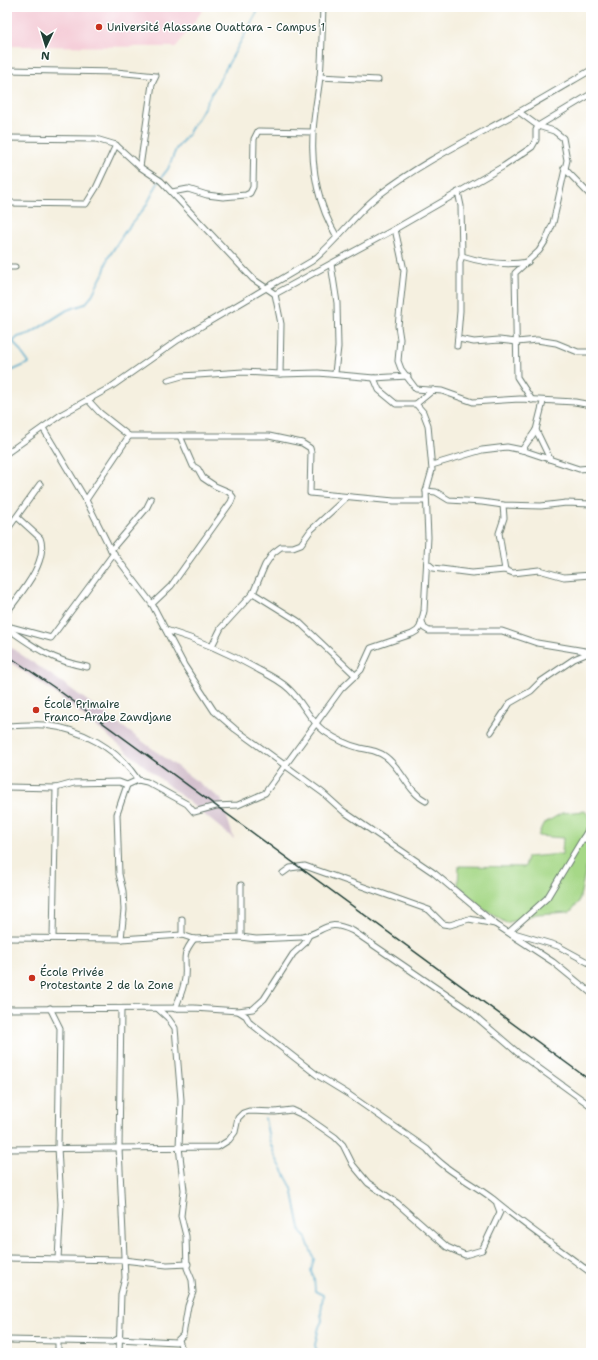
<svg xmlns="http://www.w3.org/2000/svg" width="598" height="1360" viewBox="0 0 598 1360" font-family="'Shantell Sans',sans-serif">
<rect width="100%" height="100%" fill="#fff"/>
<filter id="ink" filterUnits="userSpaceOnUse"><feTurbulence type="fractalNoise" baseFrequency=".025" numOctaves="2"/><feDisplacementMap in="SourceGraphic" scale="8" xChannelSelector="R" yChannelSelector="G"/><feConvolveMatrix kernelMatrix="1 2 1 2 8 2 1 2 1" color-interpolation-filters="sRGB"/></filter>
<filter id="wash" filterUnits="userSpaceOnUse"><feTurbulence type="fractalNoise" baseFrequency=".012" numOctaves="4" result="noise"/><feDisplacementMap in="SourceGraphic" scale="16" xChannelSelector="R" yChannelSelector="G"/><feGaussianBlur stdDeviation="0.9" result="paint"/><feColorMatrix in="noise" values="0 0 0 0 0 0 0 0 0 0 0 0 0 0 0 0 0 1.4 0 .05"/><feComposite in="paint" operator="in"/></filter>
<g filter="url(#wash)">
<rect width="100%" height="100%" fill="#f5f0e0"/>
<path fill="#f5cfd9" d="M7,7H205L176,47L7,46Z"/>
<path fill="#d1bdcb" d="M7,645L63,683L221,799L234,839L56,694L7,660Z"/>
<path fill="#a6d887" stroke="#628a5e" d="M585,811L591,819V861L586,868L579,902L570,912L537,914L506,923L485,910L458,885L459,866L525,867L527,857L562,854L563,838L538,836L543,824L562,813Z"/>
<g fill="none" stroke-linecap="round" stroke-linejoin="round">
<g stroke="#4aa5c8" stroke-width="1.5">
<path d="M7,347L18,337L31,333L67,310L85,304L91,297L104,272L108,258L124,233L146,206L160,179L168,169L176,149L188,134L202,111L260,7"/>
<path d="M7,373L29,363L13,341"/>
<path d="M265,1118L269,1139L275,1156L292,1188L301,1233L306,1238L314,1259L311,1271L314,1277L315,1291L323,1295L321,1313L322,1321L319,1327L315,1345L317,1353"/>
</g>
</g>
</g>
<g filter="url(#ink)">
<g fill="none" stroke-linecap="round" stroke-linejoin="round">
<defs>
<g id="street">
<path d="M323,7C322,30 322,54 320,77C318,95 314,113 313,132C311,169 318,205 337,237"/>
<path d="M7,70L116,72L156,76L152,84L140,167"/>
<path d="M320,77L378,80"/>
<path d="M519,112L538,126L554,131L563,138L567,160L553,223L546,240L539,251L515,273L517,377L532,400"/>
<path d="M7,138L96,139L116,145L140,167L161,181L253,279L275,294L395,229L504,166L532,147L536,140V130L538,126L591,94"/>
<path d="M564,168L591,196"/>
<path d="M172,192L188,189L207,195L223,197L246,195L250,193L253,187L254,139L258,131L313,132"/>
<path d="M7,203L86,204L96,188L116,145"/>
<path d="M395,229L404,270L398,326L400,339L398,361L401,369L416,389L442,391L473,402L520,399L575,402L591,405"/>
<path d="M462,256C484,263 505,266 528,262"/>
<path d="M331,264L337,303L338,347L335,373"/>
<path d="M7,267H15"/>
<path d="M275,294L281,324L280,374"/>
<path d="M458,339L474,342L499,340L517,342L537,340L556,343L578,352H591"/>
<path d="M457,346L460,311V262L462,256L461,206L458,192"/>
<path d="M374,378L379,390L396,404H416L433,390"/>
<path d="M168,380L182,376L243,372L280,374L318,373L374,378L408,376"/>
<path d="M88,400L100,413L129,436H269L302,443L310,448L311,452L310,493L394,501H426"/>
<path d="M43,428L86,500L111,550L152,604L184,665L214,711L235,729L323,793L343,811L434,873L495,924"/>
<path d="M536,430L550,459"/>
<path d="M522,450L536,430L543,402"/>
<path d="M7,453L62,414L111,387L178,340L312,261C337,242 354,214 379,195C422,162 470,139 517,113C542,99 567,84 591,70"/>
<path d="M432,465L482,450L507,447L522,450L579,469L591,468"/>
<path d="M426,491L436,492L449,500L482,502L503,505L541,506L566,503L591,504"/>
<path d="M86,500L129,436"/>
<path d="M503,505L504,518L499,533L505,570"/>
<path d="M7,530L40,484"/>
<path d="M111,550L146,509L151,499"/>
<path d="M427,563L433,568L472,573L505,570L513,573L539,570L564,577L591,575"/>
<path d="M253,593L298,621L356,676"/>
<path d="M152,604L171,586L231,502L233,497L229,492L215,486L203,478L198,469L193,466L180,436"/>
<path d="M7,612C20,594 49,562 40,538L17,517"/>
<path d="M422,621L424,628L429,631H502L537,643L591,652"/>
<path d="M7,626L51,638L114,553"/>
<path d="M7,628C35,648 53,661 87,667"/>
<path d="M166,630C199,640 229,653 259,670C269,675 281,681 289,689C303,702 309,720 324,731C334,738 348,745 360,748C370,750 378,751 386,757C402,769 408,792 426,801"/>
<path d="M212,646L221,628L253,593L265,565L273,553L281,547H293L301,544L311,530L347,497"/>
<path d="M7,726C19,726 32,724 44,725C82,729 117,748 138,780"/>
<path d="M491,732L510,703L531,691L540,682L574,659L591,652"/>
<path d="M7,787L56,788L74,783L119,782L127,785L138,780L147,782L187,804L194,812L216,806L238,805L265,793L341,689L361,670L371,648L412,634L417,631L420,627L424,611L428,537L426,491L432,470L428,425L423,412L416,404"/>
<path d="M583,838L591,842"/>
<path d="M283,873L290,868L305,866L429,910L443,924L450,925L469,919L495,924L553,962L591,993"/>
<path d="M241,885V937"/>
<path d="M509,932L547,898L591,825"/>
<path d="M514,933L558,946L591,964"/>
<path d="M182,935V919"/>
<path d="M53,937L56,788"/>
<path d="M7,938L121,939L182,935L194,939L241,937L256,939L302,937C326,932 324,918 353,931L467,1009L518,1053L591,1106"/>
<path d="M121,939L124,910L123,891L119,874L117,814L127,785"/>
<path d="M50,1008L60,1028L58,1147L61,1204L58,1259"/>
<path d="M7,1009L194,1008L238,1011L246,1016L250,1023L317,1075L348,1094L427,1149C445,1171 471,1182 493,1199C524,1225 558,1248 591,1273"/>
<path d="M175,1009C179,999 184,988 185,978C187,958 180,957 194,939"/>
<path d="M238,1011L253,1009L264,999L293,954L304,944L309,935"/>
<path d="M7,1149L218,1147L229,1140L235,1132L238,1118L243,1113L249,1111L275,1112L292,1110L305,1116L335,1137L343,1145L353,1165L368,1183L397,1203L447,1247L465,1255L482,1250L500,1212L497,1204"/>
<path d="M7,1258L123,1260L167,1265L188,1264"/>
<path d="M7,1340L112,1342L118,1339L176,1342L183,1335L188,1306L193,1292L192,1280L187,1268L186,1236L181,1216L184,1190L179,1147L181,1100L175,1028L168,1018L158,1009"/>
<path d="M179,1340L183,1353"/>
<path d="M58,1341V1353"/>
<path d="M119,1353L121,1294L125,1278L119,1148L121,1010"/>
</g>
</defs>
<use href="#street" stroke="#6a7c70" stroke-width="7"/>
<use href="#street" stroke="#fff" stroke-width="5"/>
<path stroke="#1f3d34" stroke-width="1.5" d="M7,655L58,690L591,1081"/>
</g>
</g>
<g fill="#c8321e" stroke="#fff" stroke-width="1.5">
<circle cx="99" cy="27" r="4"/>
<circle cx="36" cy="710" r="4"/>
<circle cx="32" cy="978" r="4"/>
</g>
<g text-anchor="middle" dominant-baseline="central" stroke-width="3" stroke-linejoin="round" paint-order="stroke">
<g font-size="11" fill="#1f3d34" stroke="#fff" text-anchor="start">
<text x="107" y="27">Université Alassane Ouattara - Campus 1</text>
<text x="44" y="704">École Primaire<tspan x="44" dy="13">Franco-Arabe Zawdjane</tspan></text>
<text x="40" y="972">École Privée<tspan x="40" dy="13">Protestante 2 de la Zone</tspan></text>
</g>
</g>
<rect width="598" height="1360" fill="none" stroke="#fff" stroke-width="24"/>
<g transform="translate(46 46) rotate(184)" stroke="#ffffff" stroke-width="3" paint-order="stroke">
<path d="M0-3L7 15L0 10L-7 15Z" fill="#1f3d34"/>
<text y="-6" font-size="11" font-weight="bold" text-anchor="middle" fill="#1f3d34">N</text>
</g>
</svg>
